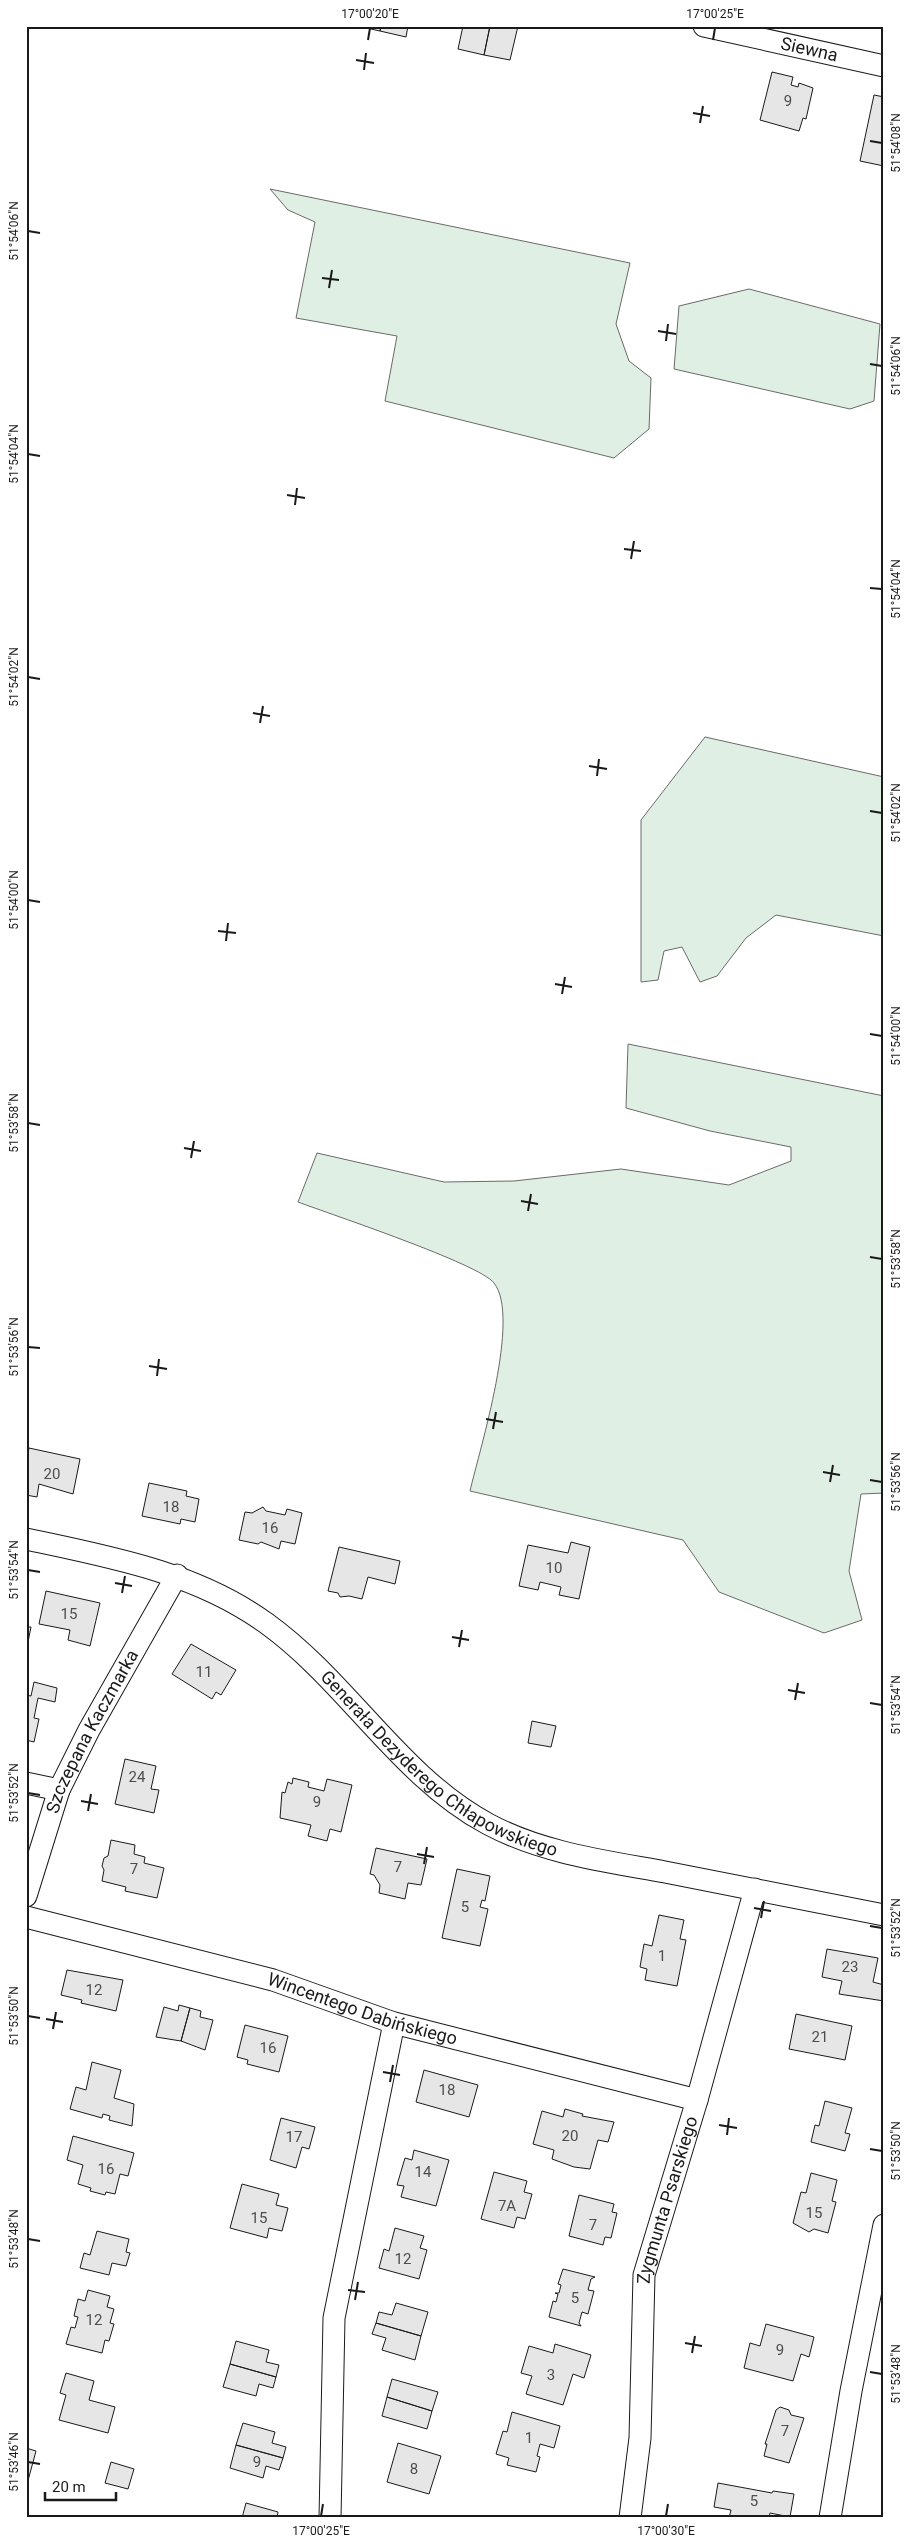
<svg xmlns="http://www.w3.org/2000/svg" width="910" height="2544" font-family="Roboto,sans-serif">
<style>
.green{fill:#e0efe3;stroke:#6a6a6a}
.building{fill:#e6e6e6;stroke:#1a1a1a}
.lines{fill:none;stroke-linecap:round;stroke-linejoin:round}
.street-casing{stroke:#1a1a1a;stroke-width:23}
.street{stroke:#fff;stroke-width:21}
.ticks{fill:none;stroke:#1a1a1a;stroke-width:2}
.labels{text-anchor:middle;stroke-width:4;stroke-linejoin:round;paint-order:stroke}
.number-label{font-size:15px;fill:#4d4d4d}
.street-label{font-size:18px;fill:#1a1a1a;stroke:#fff}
.neatline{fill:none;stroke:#1a1a1a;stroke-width:2}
.ticks-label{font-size:12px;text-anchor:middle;fill:#1a1a1a}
</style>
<rect width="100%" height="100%" fill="#fff"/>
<path class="green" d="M 270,189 L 630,263 L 616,324 L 629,361 L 651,378 L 649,429 L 614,458 L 385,401 L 397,336 L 296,318 L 315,222 L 288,210 Z
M 749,289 L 880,324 L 874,401 L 850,409 L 674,369 L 679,306 Z
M 705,737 L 884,777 L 884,936 L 776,915 L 746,938 L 717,976 L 700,982 L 682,947 L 664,951 L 658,980 L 641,982 L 641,820 Z
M 628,1044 L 884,1096 L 884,1493 L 861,1494 L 849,1571 L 862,1620 L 824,1633 L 719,1592 L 683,1540 L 470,1491 C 480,1448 521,1317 494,1283 C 480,1264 330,1214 298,1202 L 317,1153 L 444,1182 L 514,1181 L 621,1169 L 729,1185 L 791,1161 L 791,1147 L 710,1131 L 626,1108 Z"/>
<path class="building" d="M 357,26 L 381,26 L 380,31 Z
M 381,26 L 408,26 L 406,37 L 380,31 Z
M 463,26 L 490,26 L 484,55 L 458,49 Z
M 490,26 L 518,26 L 510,60 L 484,55 Z
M 772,72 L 793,77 L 791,85 L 798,87 L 799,83 L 813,88 L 806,119 L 803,118 L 799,131 L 760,120 Z
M 874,95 L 884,97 L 884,166 L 860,161 Z
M 29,1448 L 80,1459 L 73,1494 L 39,1484 L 37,1497 L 26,1495 L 26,1464 Z
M 149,1483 L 187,1491 L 186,1496 L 199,1499 L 195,1522 L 181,1519 L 180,1524 L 142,1516 Z
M 263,1507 L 266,1511 L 285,1515 L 287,1509 L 302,1513 L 295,1544 L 281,1541 L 279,1549 L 261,1542 L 258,1544 L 239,1540 L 245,1512 L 252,1513 Z
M 571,1542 L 590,1547 L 579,1599 L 559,1595 L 561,1587 L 540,1582 L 538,1590 L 519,1586 L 528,1545 L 568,1553 Z
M 339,1547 L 400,1561 L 395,1584 L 368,1577 L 362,1599 L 349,1596 L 340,1597 L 338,1593 L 328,1591 Z
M 46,1591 L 100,1603 L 90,1646 L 68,1640 L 70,1630 L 39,1624 Z
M 26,1627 L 31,1627 L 27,1647 L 26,1647 Z
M 191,1644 L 236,1670 L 221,1695 L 216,1692 L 212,1699 L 172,1674 Z
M 34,1682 L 57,1688 L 55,1702 L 38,1698 L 34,1718 L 39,1719 L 34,1742 L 26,1740 L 26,1695 L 31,1696 Z
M 532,1721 L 556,1726 L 551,1747 L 528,1743 Z
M 125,1759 L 156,1766 L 151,1789 L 159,1790 L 154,1813 L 115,1804 Z
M 293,1778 L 309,1782 L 308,1787 L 324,1791 L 327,1779 L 352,1785 L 341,1832 L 330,1829 L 327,1841 L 308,1836 L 311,1825 L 280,1818 L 282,1792 L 285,1793 L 288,1782 L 292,1784 Z
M 111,1840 L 135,1845 L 134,1854 L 145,1857 L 144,1863 L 164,1868 L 157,1898 L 125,1891 L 126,1887 L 102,1881 L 104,1870 L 102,1866 L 104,1858 L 108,1856 Z
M 376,1848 L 427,1859 L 421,1885 L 408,1883 L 405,1899 L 379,1893 L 380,1885 L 374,1875 L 370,1874 Z
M 457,1869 L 490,1876 L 485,1901 L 482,1900 L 480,1907 L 488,1909 L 480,1946 L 442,1938 Z
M 659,1915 L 684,1920 L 680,1939 L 686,1940 L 677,1986 L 645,1980 L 647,1969 L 640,1967 L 644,1944 L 652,1946 Z
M 827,1949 L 878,1958 L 873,1982 L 884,1985 L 884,2001 L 839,1994 L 842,1981 L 822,1977 Z
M 67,1970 L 123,1980 L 116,2011 L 81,2003 L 82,2000 L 61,1995 Z
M 179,2005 L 190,2008 L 181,2041 L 156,2037 L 164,2007 L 178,2011 Z
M 190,2008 L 201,2011 L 200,2017 L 213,2020 L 205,2050 L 181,2041 Z
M 796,2014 L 852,2026 L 845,2060 L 789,2049 Z
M 245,2025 L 288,2036 L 279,2072 L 247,2064 L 248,2060 L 237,2057 Z
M 92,2062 L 121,2070 L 114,2098 L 134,2104 L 132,2126 L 109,2120 L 110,2116 L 103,2114 L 102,2118 L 70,2109 L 76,2087 L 86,2090 Z
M 424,2070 L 478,2085 L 469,2117 L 416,2102 Z
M 825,2101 L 852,2108 L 845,2133 L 850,2134 L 845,2151 L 811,2142 L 815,2125 L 819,2126 Z
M 565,2109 L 583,2114 L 582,2116 L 614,2122 L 608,2142 L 598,2140 L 590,2169 L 574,2167 L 552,2159 L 554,2150 L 533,2144 L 542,2111 L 563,2117 Z
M 281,2118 L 315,2127 L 309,2149 L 302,2147 L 296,2168 L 270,2160 Z
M 73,2136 L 134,2153 L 128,2176 L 120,2174 L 115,2194 L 106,2192 L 105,2195 L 90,2191 L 91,2188 L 78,2184 L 83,2165 L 67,2160 Z
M 414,2150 L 449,2160 L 436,2206 L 401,2197 L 404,2186 L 397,2185 L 405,2158 L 412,2160 Z
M 494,2172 L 527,2181 L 524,2192 L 532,2194 L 525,2219 L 517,2217 L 514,2228 L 481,2219 Z
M 811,2173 L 837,2180 L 832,2201 L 836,2202 L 828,2233 L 814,2229 L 809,2232 L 793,2223 L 801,2192 L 806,2193 Z
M 242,2184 L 279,2194 L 276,2205 L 288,2208 L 282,2231 L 269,2228 L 267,2238 L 230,2228 Z
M 579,2195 L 614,2204 L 612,2212 L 617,2213 L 611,2238 L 605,2237 L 603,2245 L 569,2236 Z
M 395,2228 L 424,2236 L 420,2248 L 427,2250 L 419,2279 L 379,2268 L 384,2249 L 389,2251 Z
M 97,2231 L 129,2239 L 126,2252 L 130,2253 L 126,2266 L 112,2263 L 109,2275 L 80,2268 L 84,2253 L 90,2255 Z
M 563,2269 L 595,2277 L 591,2279 L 588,2290 L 594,2291 L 588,2314 L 582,2312 L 579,2323 L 581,2326 L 549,2317 L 553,2301 L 556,2302 L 558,2294 L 555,2293 L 559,2293 L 561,2285 L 558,2284 Z
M 88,2290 L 110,2296 L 107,2307 L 114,2309 L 110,2323 L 114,2324 L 109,2341 L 105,2340 L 102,2353 L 66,2344 L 71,2327 L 75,2328 L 78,2317 L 74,2316 L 78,2299 L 85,2301 Z
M 396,2303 L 428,2312 L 421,2336 L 376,2323 L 379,2312 L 392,2315 Z
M 376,2323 L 421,2336 L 415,2360 L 382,2350 L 386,2338 L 372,2334 Z
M 766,2324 L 814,2337 L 809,2357 L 801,2354 L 793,2381 L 744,2368 L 750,2343 L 760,2346 Z
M 236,2341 L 269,2350 L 266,2362 L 279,2365 L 276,2377 L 230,2364 Z
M 555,2344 L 591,2355 L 584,2378 L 573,2374 L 563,2405 L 526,2394 L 532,2376 L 521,2373 L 529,2346 L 553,2353 Z
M 230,2364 L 276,2377 L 273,2388 L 259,2384 L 256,2396 L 223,2387 Z
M 66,2373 L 94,2381 L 89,2400 L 115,2407 L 108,2433 L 59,2420 L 66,2395 L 60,2393 Z
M 392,2379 L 438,2392 L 432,2411 L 387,2397 Z
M 387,2397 L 432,2411 L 427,2429 L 382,2416 Z
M 780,2407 L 789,2410 L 791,2415 L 804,2418 L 789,2463 L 764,2456 L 767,2444 L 765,2444 L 776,2410 Z
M 512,2412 L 560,2426 L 554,2448 L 540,2444 L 537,2456 L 540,2457 L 536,2472 L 507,2465 L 509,2458 L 496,2454 L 503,2431 L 507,2432 Z
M 243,2423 L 275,2432 L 272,2443 L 286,2447 L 283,2458 L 236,2445 Z
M 398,2443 L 441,2456 L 429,2494 L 387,2482 Z
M 236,2445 L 283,2458 L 279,2470 L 266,2466 L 263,2478 L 230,2468 Z
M 26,2448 L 36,2451 L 26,2488 Z
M 111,2462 L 134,2469 L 128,2489 L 105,2483 Z
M 718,2483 L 772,2493 L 773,2491 L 794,2494 L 790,2517 L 770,2513 L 769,2518 L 729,2518 L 731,2510 L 714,2507 Z
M 246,2503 L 278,2512 L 277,2518 L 242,2518 Z"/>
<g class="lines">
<g class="street-casing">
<g id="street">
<path id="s1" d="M 704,26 L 884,66"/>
<path id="s2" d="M 26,1539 C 110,1557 195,1572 266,1623 C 348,1682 399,1776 488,1824 C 542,1853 605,1861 665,1872 C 738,1886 811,1900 884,1915"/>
<path d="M 26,1783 L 59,1790"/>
<path id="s3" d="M 26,1896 L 59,1790 L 89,1730 L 177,1575"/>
<path id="s4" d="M 26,1917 L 273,1980 L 394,2023 L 697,2100"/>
<path d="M 330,2518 L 334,2318 L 394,2023"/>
<path id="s5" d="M 630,2518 L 640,2438 L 644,2275 L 697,2100 L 755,1889"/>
<path d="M 830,2518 L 851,2391 L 884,2225"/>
</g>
</g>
<use href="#street" class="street"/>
</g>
<path class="ticks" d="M 368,40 L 370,28M 713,40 L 715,28M 356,60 L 374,63M 364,70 L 366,53M 693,113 L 710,116M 700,123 L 703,106M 870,141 L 882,143M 28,231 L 40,233M 322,278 L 339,280M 329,288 L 332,270M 658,331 L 676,334M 666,341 L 668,324M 870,364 L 882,366M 28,454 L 40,456M 287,495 L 305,498M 295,505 L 297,488M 624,549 L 641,551M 631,559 L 634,541M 870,588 L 882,589M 28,677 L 40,679M 253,713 L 270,716M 260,723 L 263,706M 589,766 L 607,769M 597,776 L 599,759M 870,811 L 882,813M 28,900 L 40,902M 218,931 L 236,933M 226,941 L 228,923M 555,984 L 572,987M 562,994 L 565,977M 870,1034 L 882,1036M 28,1123 L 40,1125M 184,1148 L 201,1151M 191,1158 L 194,1141M 521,1201 L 538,1204M 528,1211 L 531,1194M 870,1257 L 882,1259M 28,1347 L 40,1348M 149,1366 L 167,1369M 157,1376 L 159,1359M 486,1419 L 503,1422M 493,1429 L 496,1412M 823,1472 L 840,1475M 870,1480 L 882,1482M 830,1482 L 833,1465M 28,1570 L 40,1572M 115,1583 L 132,1586M 122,1593 L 125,1576M 452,1637 L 469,1640M 459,1647 L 462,1630M 788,1690 L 805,1693M 795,1700 L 798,1683M 870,1703 L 882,1705M 28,1793 L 40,1795M 81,1801 L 98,1804M 88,1811 L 91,1794M 417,1854 L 434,1857M 424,1864 L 427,1847M 754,1908 L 771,1911M 761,1918 L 764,1901M 870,1926 L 882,1928M 28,2016 L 40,2018M 46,2019 L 63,2022M 53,2029 L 56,2012M 383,2072 L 400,2075M 390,2082 L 393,2065M 719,2125 L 737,2128M 727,2135 L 729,2118M 870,2149 L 882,2151M 28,2239 L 40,2241M 348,2290 L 365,2292M 355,2300 L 358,2282M 685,2343 L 702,2346M 692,2353 L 695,2336M 870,2372 L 882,2374M 28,2462 L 40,2464M 321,2516 L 323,2504M 666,2516 L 668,2504"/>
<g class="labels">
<g class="number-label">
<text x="788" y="106">9</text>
<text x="52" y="1479">20</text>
<text x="171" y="1512">18</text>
<text x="270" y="1533">16</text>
<text x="554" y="1573">10</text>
<text x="69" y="1619">15</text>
<text x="204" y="1677">11</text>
<text x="137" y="1782">24</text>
<text x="317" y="1807">9</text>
<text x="398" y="1872">7</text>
<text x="134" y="1874">7</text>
<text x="465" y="1912">5</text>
<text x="662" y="1961">1</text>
<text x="850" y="1972">23</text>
<text x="94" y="1995">12</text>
<text x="820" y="2042">21</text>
<text x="268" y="2053">16</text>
<text x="447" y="2095">18</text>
<text x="570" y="2141">20</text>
<text x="294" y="2142">17</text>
<text x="106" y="2174">16</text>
<text x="423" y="2177">14</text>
<text x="507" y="2211">7A</text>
<text x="814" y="2218">15</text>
<text x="259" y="2223">15</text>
<text x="593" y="2230">7</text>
<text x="403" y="2264">12</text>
<text x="575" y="2303">5</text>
<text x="94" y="2325">12</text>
<text x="780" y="2355">9</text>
<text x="551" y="2380">3</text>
<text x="785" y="2436">7</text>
<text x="529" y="2443">1</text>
<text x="257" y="2467">9</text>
<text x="414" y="2474">8</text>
<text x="754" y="2506">5</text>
</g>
<g class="street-label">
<text dy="6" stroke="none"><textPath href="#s1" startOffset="108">Siewna</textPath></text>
<text dy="6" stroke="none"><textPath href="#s3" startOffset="178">Szczepana Kaczmarka</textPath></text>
<text dy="6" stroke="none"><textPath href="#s2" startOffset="482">Generała Dezyderego Chłapowskiego</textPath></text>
<text dy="6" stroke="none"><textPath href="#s4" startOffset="349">Wincentego Dabińskiego</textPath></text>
<text dy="6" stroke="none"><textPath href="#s5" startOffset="322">Zygmunta Psarskiego</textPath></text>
</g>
</g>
<rect width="910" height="2544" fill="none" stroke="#ffffff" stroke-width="55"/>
<path d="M45 2492v8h71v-8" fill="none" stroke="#1a1a1a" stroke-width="2.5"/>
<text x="52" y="2492" font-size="15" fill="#1a1a1a" stroke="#ffffff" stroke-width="4" paint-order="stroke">20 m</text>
<rect x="28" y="28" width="854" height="2488" class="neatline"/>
<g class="ticks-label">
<text x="370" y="18">17°00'20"E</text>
<text x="715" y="18">17°00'25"E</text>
<text transform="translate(896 143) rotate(-90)" y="4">51°54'08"N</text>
<text transform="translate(14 231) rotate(-90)" y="4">51°54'06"N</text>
<text transform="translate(896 366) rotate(-90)" y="4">51°54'06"N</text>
<text transform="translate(14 454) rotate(-90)" y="4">51°54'04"N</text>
<text transform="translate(896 589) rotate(-90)" y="4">51°54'04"N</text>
<text transform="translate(14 677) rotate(-90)" y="4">51°54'02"N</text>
<text transform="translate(896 813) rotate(-90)" y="4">51°54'02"N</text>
<text transform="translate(14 900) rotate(-90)" y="4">51°54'00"N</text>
<text transform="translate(896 1036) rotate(-90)" y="4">51°54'00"N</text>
<text transform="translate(14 1123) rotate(-90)" y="4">51°53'58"N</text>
<text transform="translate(896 1259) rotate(-90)" y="4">51°53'58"N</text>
<text transform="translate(14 1347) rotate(-90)" y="4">51°53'56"N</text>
<text transform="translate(896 1482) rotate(-90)" y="4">51°53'56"N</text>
<text transform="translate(14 1570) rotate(-90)" y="4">51°53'54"N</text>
<text transform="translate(896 1705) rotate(-90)" y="4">51°53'54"N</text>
<text transform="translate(14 1793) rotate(-90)" y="4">51°53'52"N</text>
<text transform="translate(896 1928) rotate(-90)" y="4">51°53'52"N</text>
<text transform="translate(14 2016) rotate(-90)" y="4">51°53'50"N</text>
<text transform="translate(896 2151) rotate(-90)" y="4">51°53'50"N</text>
<text transform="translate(14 2239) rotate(-90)" y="4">51°53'48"N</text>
<text transform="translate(896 2374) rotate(-90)" y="4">51°53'48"N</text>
<text transform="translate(14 2462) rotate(-90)" y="4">51°53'46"N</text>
<text x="321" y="2535">17°00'25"E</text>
<text x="666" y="2535">17°00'30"E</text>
</g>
</svg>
